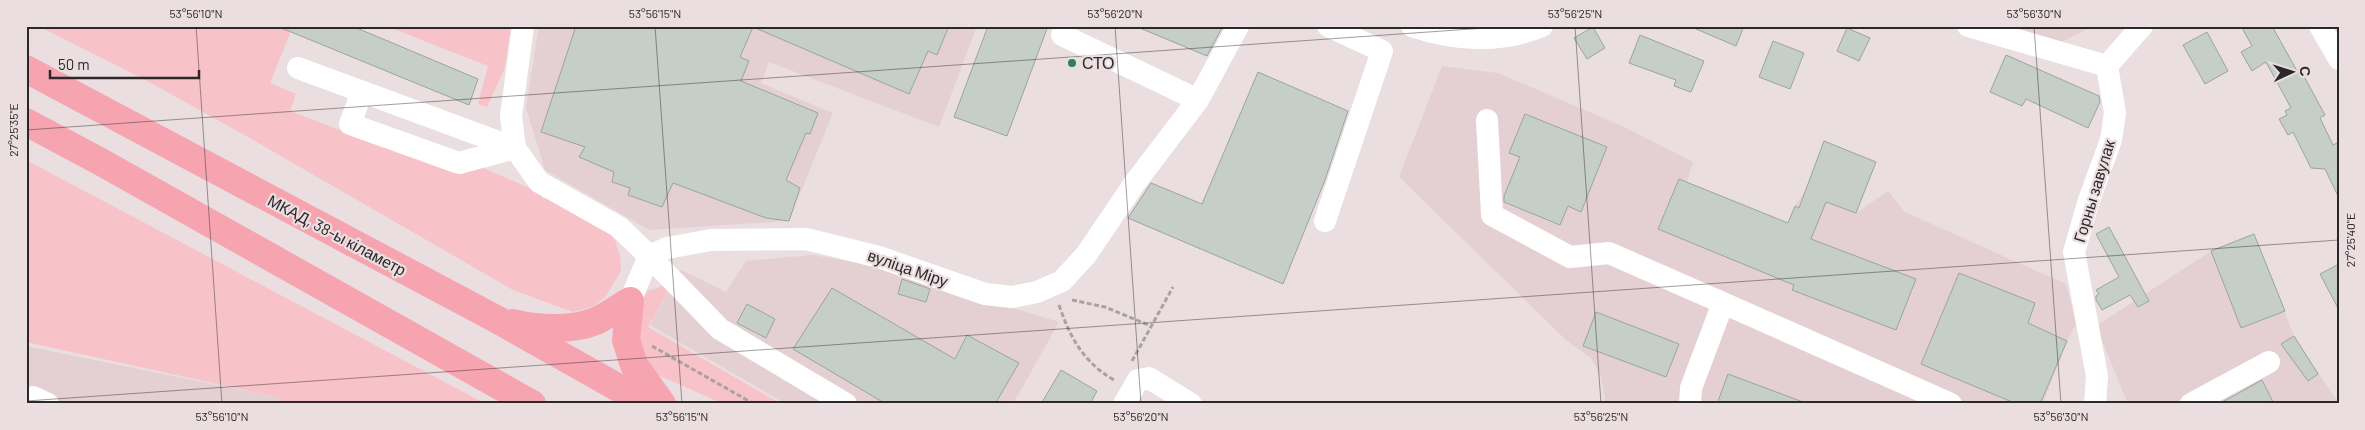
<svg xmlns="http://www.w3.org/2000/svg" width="2365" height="430" font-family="Barlow,sans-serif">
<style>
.built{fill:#e4d0d3}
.green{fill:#f8c2c9}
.building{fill:#c5cec8;stroke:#9ba49e}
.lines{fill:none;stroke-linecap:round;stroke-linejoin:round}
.path{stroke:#aba1a3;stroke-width:3;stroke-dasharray:5 2.5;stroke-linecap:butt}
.minor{stroke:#fff;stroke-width:22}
.highway{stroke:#f6a4b0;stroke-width:28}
.ticks{fill:none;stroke:#2c2728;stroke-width:1;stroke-opacity:0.45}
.poi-dot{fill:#2d8154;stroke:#eadee0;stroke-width:2}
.labels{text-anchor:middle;stroke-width:4.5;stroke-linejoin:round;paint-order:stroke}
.poi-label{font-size:16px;fill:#2c2728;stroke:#eadee0;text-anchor:start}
.street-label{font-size:16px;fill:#2c2728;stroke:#eadee0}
.neatline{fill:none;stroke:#2c2728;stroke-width:2}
.ticks-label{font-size:12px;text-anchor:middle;fill:#2c2728}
</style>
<rect width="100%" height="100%" fill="#eadee0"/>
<path class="built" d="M 539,26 L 977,26 L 939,127 L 769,62 L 761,83 L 833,113 L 789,221 L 649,230 L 545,170 L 526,108 Z
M 2012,26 L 2094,26 L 2061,42 Z
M 1442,66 L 1498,73 L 1622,126 L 1693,162 L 1687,182 L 1787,223 L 1795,206 L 1804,193 L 1856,213 L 1888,191 L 1905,212 L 2066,284 L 2076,324 L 2067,341 L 2043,404 L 1606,404 L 1601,377 L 1591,358 L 1567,341 L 1399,177 Z
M 2254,234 L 2294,336 L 2339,404 L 2128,404 L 2096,326 L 2211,251 Z
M 812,255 L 867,264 L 1059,322 L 1013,404 L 786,404 L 650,325 L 681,270 L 726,292 L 746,261 Z
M 26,346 L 281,398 L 281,404 L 26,404 Z"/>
<path class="green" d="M 38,26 L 293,26 L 270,83 L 296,94 L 290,111 L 453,173 L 481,167 L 541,193 L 542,199 L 549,197 L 606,230 L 616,242 L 620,256 L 621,271 L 605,297 L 592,307 L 573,312 L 513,290 L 248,137 L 151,83 Z
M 386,26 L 511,26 L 504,70 L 487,107 L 478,104 L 488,66 Z
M 26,160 L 486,404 L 281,404 L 281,398 L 26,342 Z
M 663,286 L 671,287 L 648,327 L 781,404 L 723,404 L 654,373 L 638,349 L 641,301 L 648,291 Z"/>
<path class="building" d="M 352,26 L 478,79 L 469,105 L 279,27 Z
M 576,26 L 949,26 L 937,55 L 928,51 L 909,94 L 753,27 L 740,57 L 749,61 L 741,81 L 818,113 L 810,134 L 806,133 L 786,180 L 800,188 L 789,221 L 766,218 L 673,183 L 662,207 L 628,195 L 630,188 L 612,182 L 614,172 L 579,157 L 585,147 L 541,132 Z
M 988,26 L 1048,26 L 1007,136 L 954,117 Z
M 1135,26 L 1223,26 L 1207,56 Z
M 1689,26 L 1744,26 L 1736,46 Z
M 2241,26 L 2272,26 L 2297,71 L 2300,69 L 2325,115 L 2320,118 L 2333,145 L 2339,142 L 2339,198 L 2325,169 L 2311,168 L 2293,132 L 2288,135 L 2279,119 L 2287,115 L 2285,111 L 2291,108 L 2266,62 L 2252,71 L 2241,52 L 2252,46 Z
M 1593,27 L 1605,48 L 1587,59 L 1574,38 Z
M 1847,28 L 1870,38 L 1859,61 L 1837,51 Z
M 2207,32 L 2228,71 L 2205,84 L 2183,45 Z
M 1640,35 L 1704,61 L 1691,92 L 1674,86 L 1676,80 L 1629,63 Z
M 1773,41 L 1804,53 L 1790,89 L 1759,77 Z
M 2006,55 L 2099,96 L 2100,102 L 2088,128 L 2026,99 L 2022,106 L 1990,92 Z
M 1258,72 L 1348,111 L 1325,180 L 1283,284 L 1128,218 L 1151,183 L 1202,204 Z
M 1525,114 L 1607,147 L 1581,212 L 1568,206 L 1560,225 L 1504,202 L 1504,196 L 1520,157 L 1509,153 Z
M 1824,141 L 1876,162 L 1856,213 L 1826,202 L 1811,239 L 1916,279 L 1896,330 L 1792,290 L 1794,285 L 1658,229 L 1679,179 L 1788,223 L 1795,206 L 1799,208 Z
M 2109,227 L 2149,301 L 2138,307 L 2130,295 L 2102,310 L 2096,300 L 2096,296 L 2099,294 L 2096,290 L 2119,277 L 2096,234 Z
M 2254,234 L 2285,311 L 2241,328 L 2211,251 Z
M 2339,264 L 2339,310 L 2320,274 Z
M 1959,273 L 2035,303 L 2028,323 L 2067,341 L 2040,404 L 2017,404 L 1921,364 Z
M 902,279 L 930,289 L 926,302 L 898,294 Z
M 832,288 L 955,359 L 967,335 L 1019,363 L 995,404 L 886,404 L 793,349 Z
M 747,304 L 775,319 L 766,338 L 737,323 Z
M 1596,312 L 1679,344 L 1666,377 L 1583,346 Z
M 2294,336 L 2318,374 L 2308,381 L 2281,344 Z
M 1061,370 L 1097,391 L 1090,404 L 1041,404 Z
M 1728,374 L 1803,402 L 1803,404 L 1717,404 Z
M 2262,380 L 2274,404 L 2219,404 Z"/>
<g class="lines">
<path class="path" d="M 1072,300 L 1105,307 L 1151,326
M 1059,305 C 1070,337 1083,362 1114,380
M 652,346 L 754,404
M 1132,361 L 1173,287"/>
<path class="minor" d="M 523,26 L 511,116 L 515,148 L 539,182 L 619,227 L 649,256 L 630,301
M 1066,26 L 1062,35 L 1198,100 L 1238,26
M 1412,26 C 1453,40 1501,44 1542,26
M 1968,26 L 2107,66
M 2320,26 L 2339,59
M 2107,66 L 2142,26
M 298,68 L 515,148
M 362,92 L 350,124 L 459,163 L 515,148
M 1487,120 L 1492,215 L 1570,257 L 1609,253 L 1723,303 L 1691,388 L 1690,404
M 1325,221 L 1382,51 L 1328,26
M 1723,303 L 1951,404
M 33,397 L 48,404
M 846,404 L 720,329 L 649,256 L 667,248 L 711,240 L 806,239 L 879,257 L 985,294 L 1012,297 L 1037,292 L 1062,281 L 1086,255 L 1134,184 L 1198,100
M 1124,404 L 1138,380 L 1149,378 L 1191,404
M 2095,404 L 2097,376 L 2074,252 L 2089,200 L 2111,140 L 2115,113 L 2107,66
M 2191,404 L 2269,362"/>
<path class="highway" d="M 26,69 L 498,320 L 647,404
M 26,122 L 101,162 L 532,404
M 630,301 L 626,340 L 634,365 L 662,404
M 513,323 C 538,329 571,331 596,321 C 607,316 619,307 630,301"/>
</g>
<path class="ticks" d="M 196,26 L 222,404M 655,26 L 682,404M 1115,26 L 1141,404M 1575,26 L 1601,404M 2034,26 L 2061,404M 26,130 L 1514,26M 26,401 L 2339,240"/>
<circle class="poi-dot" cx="1072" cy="63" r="5"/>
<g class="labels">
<g class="poi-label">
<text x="1082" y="69">СТО</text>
</g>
<g class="street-label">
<text transform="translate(2094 191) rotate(-73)" y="6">Горны завулак</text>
<text transform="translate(337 235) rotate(28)" y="6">МКАД, 38-ы кіламетр</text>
<text transform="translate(908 268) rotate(19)" y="6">вуліца Міру</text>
</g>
</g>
<rect width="2365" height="430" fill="none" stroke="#eadee0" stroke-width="55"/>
<g transform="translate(2292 72) rotate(86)" stroke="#eadee0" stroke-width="4" paint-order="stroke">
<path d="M0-4L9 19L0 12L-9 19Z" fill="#2c2728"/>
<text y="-8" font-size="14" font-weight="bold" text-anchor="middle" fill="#2c2728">С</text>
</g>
<path d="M50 70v8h149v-8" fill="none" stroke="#2c2728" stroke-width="2.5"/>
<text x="58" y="70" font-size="15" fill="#2c2728" stroke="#eadee0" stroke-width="4" paint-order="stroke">50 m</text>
<rect x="28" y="28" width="2310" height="374" class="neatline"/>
<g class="ticks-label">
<text x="196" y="18">53°56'10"N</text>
<text x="655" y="18">53°56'15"N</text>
<text x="1115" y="18">53°56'20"N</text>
<text x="1575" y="18">53°56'25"N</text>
<text x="2034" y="18">53°56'30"N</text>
<text transform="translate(14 130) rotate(-90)" y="4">27°25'35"E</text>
<text transform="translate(2351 240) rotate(-90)" y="4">27°25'40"E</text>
<text x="222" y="421">53°56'10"N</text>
<text x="682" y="421">53°56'15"N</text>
<text x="1141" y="421">53°56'20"N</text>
<text x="1601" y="421">53°56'25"N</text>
<text x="2061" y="421">53°56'30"N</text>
</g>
</svg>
